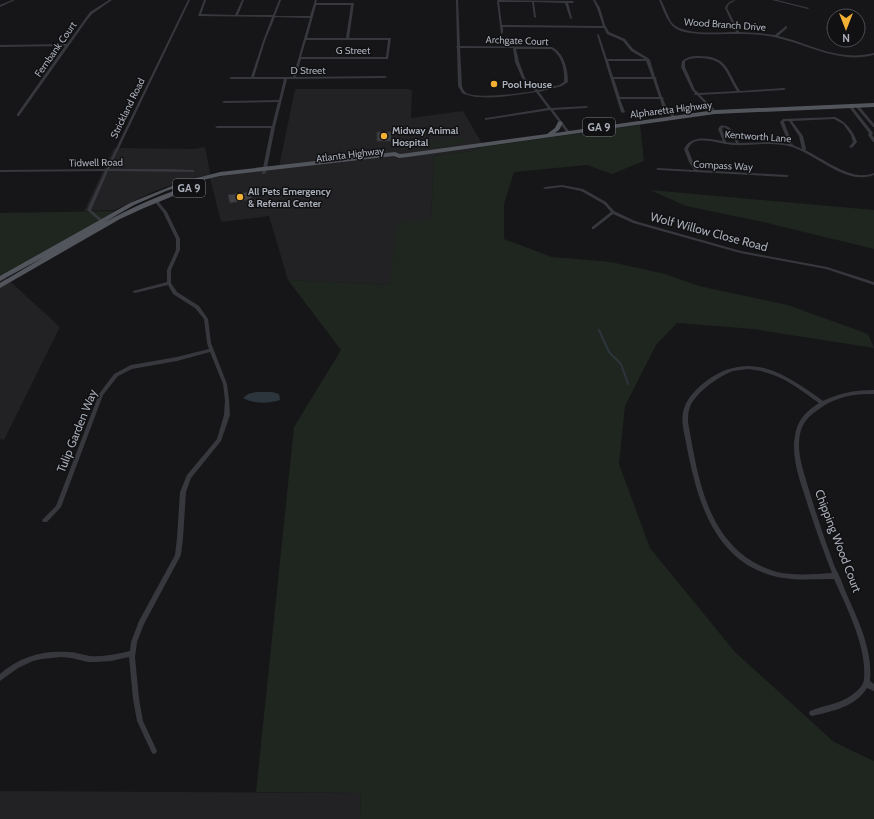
<svg xmlns="http://www.w3.org/2000/svg" width="874" height="819" font-family="Cabin,sans-serif">
<style>
.built{fill:#222225}
.green{fill:#1e261f}
.water{fill:#2c353c}
.lines{fill:none;stroke-linecap:round;stroke-linejoin:round}
.stream{stroke:#2c353c;stroke-width:2}
.building{fill:#404145;stroke:#303034}
.street{fill:#37383d;fill-rule:evenodd}
.primary{fill:#53555c;fill-rule:evenodd}
.poi-dot{fill:#f2b134;stroke:#111113;stroke-width:1.5}
.labels{text-anchor:middle;stroke-width:3;stroke-linejoin:round;paint-order:stroke}
.far-street-label{font-size:10px;fill:#a8adb8;stroke:#111113}
.far-poi-label{font-size:10px;font-weight:bold;fill:#a8adb8;stroke:#111113;text-anchor:start}
.shield{fill:#111113;stroke:#7b7e86;stroke-width:1}
.shield-label{font-size:11px;font-weight:bold;fill:#a8adb8}
.street-label{font-size:12px;fill:#a8adb8;stroke:#111113}
</style>
<rect width="100%" height="100%" fill="#161618"/>
<path class="built" d="M 295,89 L 409,89 L 412,91 L 411,118 L 463,111 L 483,145 L 472,151 L 434,156 L 431,219 L 390,285 L 288,280 L 269,216 L 221,222 L 210,178 L 181,181 L 153,192 L 115,210 L 84,211 L 114,148 L 194,149 L 205,147 L 211,178 L 279,167 Z
M 3,275 L 60,327 L 4,440 L 0,439 L 0,276 Z
M 0,791 L 361,793 L 360,819 L 0,819 Z"/>
<path class="green" d="M 640,125 L 644,161 L 612,174 L 587,165 L 514,172 L 504,204 L 504,239 L 552,257 L 611,262 L 665,274 L 699,286 L 788,305 L 868,334 L 874,348 L 753,329 L 677,323 L 656,345 L 625,406 L 619,464 L 650,548 L 735,652 L 834,742 L 874,761 L 874,819 L 360,819 L 361,793 L 256,792 L 294,427 L 341,350 L 288,280 L 390,285 L 397,223 L 431,219 L 434,156 L 472,151 L 481,147 Z
M 462,138 L 466,140 L 466,143 L 431,148 L 427,147 L 427,146 L 432,142 Z
M 650,190 L 874,210 L 874,249 L 763,222 L 686,206 Z
M 116,211 L 0,277 L 0,213 Z"/>
<path class="water" d="M 256,392 L 272,392 L 279,394 L 280,400 C 267,404 255,404 243,398 L 248,394 Z"/>
<g class="lines">
<path class="stream" d="M 599,330 L 609,352 L 621,364 L 628,384"/>
</g>
<path class="building" d="M 377,132 L 391,132 L 391,141 L 377,141 Z
M 249,192 L 252,199 L 230,203 L 228,195 Z"/>
<g class="lines">
<path class="street" d="M 12,0 L 15,0 L 0,7 L 0,5 Z
M 109,0 L 112,0 L 92,14 L 87,20 L 19,116 L 17,116 L 17,114 L 65,46 L 0,47 L 0,45 L 67,44 L 90,12 Z
M 188,0 L 190,0 L 109,169 L 169,169 L 193,170 L 194,170 L 194,172 L 108,171 L 91,210 L 106,223 L 106,225 L 104,225 L 87,210 L 105,171 L 0,172 L 0,170 L 106,169 Z
M 204,0 L 206,0 L 201,14 L 235,15 L 242,0 L 244,0 L 238,15 L 273,15 L 279,0 L 281,0 L 275,16 L 310,16 L 315,0 L 317,0 L 316,3 L 354,3 L 349,38 L 391,38 L 388,59 L 301,59 L 296,77 L 385,76 L 387,77 L 385,78 L 287,79 L 275,127 L 266,173 L 264,174 L 263,174 L 262,173 L 271,128 L 217,128 L 215,127 L 217,126 L 272,126 L 278,102 L 224,103 L 222,102 L 224,101 L 279,100 L 284,79 L 231,79 L 229,78 L 231,77 L 251,77 L 263,41 L 272,17 L 198,16 ZM 316,5 L 351,5 L 346,38 L 307,38 ZM 275,17 L 310,18 L 293,77 L 254,77 L 265,41 ZM 306,40 L 388,40 L 386,57 L 301,57 Z
M 456,0 L 458,0 L 460,46 L 552,47 C 564,53 568,69 568,82 L 562,86 L 539,92 L 551,108 L 587,106 L 588,107 L 586,108 L 553,110 L 569,131 L 569,133 L 567,133 L 550,110 L 485,120 L 485,118 L 486,118 L 548,108 L 536,92 C 516,95 480,102 462,93 L 458,86 L 457,48 L 456,47 L 457,46 ZM 460,48 L 513,48 L 515,62 L 522,78 L 535,91 C 522,93 474,100 465,92 C 464,91 462,87 462,86 ZM 516,49 L 551,49 C 562,55 565,70 564,82 L 559,85 L 538,90 L 525,78 L 519,62 Z
M 498,0 L 573,1 L 574,2 L 573,3 L 568,3 L 572,18 L 571,19 L 570,18 L 565,3 L 534,2 L 536,17 L 535,18 L 534,17 L 532,2 L 499,2 L 502,25 L 603,26 L 597,8 L 593,0 L 595,0 L 600,8 L 605,25 L 609,32 L 625,39 L 633,49 L 648,58 L 650,60 L 655,77 L 657,78 L 656,79 L 662,97 L 664,98 L 663,99 L 666,106 L 673,113 L 675,117 L 672,118 L 670,114 L 662,106 L 660,99 L 620,99 L 625,112 L 623,113 L 621,112 L 597,35 L 598,34 L 599,35 L 607,59 L 645,59 L 631,51 L 623,41 L 607,34 L 604,28 L 503,27 L 503,33 L 501,34 L 497,1 ZM 608,61 L 646,61 L 652,77 L 613,77 ZM 614,79 L 653,79 L 659,97 L 620,97 Z
M 659,0 L 661,0 C 664,5 669,19 672,23 C 684,36 720,32 736,32 L 725,8 C 727,3 731,0 736,0 L 729,4 L 727,8 L 739,32 L 759,33 L 775,35 L 786,26 L 787,27 L 787,28 L 778,36 C 801,41 823,53 846,55 C 856,56 865,55 874,53 L 874,55 C 865,57 856,58 847,57 C 817,54 791,38 761,35 C 741,33 720,35 700,34 C 694,33 687,33 681,31 C 668,27 664,11 659,0 Z
M 772,0 L 777,0 L 809,8 L 808,9 Z
M 698,56 C 728,56 726,69 740,91 L 784,88 L 786,89 L 784,90 L 700,95 L 717,112 L 714,113 L 697,95 L 695,95 L 694,94 L 695,93 L 692,90 L 681,67 L 682,61 C 687,57 692,56 698,56 ZM 700,58 C 726,59 725,72 737,91 L 699,93 L 695,90 L 685,67 L 685,61 C 690,58 695,58 700,58 Z
M 849,105 L 851,105 L 873,133 L 872,135 L 874,138 L 874,142 L 873,142 L 868,135 L 869,133 L 849,107 Z
M 856,105 L 858,105 L 874,124 L 874,127 L 873,127 L 856,107 Z
M 835,117 C 846,122 853,130 857,142 L 852,148 L 849,147 L 853,142 L 851,135 L 843,124 L 834,119 L 792,121 L 803,136 L 806,149 L 805,150 C 822,158 846,177 865,175 C 868,175 871,174 874,173 L 874,175 C 871,176 868,177 865,177 C 841,180 814,154 792,147 C 773,141 752,146 733,145 C 721,144 709,139 697,141 C 692,142 690,145 688,149 L 693,162 L 698,170 L 787,175 L 789,176 L 787,177 L 658,170 L 656,169 L 658,168 L 694,170 L 689,162 L 684,149 C 691,134 710,139 723,141 L 718,129 L 720,126 C 731,123 735,135 739,143 L 772,142 L 789,144 L 780,122 L 783,119 ZM 785,121 L 789,121 L 799,136 L 802,149 L 793,145 L 784,122 ZM 724,127 L 731,132 L 736,143 L 726,142 L 722,129 Z
M 562,185 L 583,189 L 606,202 L 614,211 L 635,221 L 741,251 L 827,267 L 874,282 L 874,285 L 826,269 L 740,253 L 633,223 L 613,214 L 594,229 L 592,229 L 592,227 L 611,212 L 604,204 L 581,191 L 562,187 L 545,189 L 543,188 L 545,187 Z
M 155,200 L 157,200 L 167,212 L 180,239 L 180,250 L 171,270 L 171,283 L 177,292 L 199,306 L 208,319 L 211,343 L 227,384 L 229,400 L 230,415 L 221,441 L 191,478 L 186,492 L 183,538 L 181,555 L 144,624 L 137,642 L 135,657 L 139,699 L 143,721 L 157,751 L 156,753 L 154,754 L 152,753 L 137,721 L 133,699 L 129,657 L 111,661 L 96,662 L 88,662 L 71,658 L 61,657 L 42,659 L 33,661 L 18,668 L 0,681 L 0,674 C 19,657 43,650 69,652 C 76,652 83,655 90,656 C 104,657 117,654 130,651 L 131,642 L 139,621 L 175,555 L 177,538 L 180,492 L 187,475 L 217,439 L 224,415 L 225,400 L 223,384 L 210,352 L 177,361 L 132,369 L 118,376 L 103,395 L 61,507 L 47,522 L 43,522 L 42,520 L 56,506 L 99,394 L 114,374 L 131,365 L 177,357 L 209,349 L 207,343 L 204,319 L 195,308 L 173,294 L 168,285 L 135,293 L 133,292 L 133,291 L 167,282 L 167,270 L 176,250 L 176,239 L 163,212 L 155,202 Z
M 748,366 C 753,366 759,367 764,368 C 786,374 805,388 823,401 C 839,393 856,390 874,390 L 874,394 C 852,393 832,398 815,412 C 807,418 802,424 800,434 C 796,453 804,472 809,490 C 815,511 822,531 829,551 C 832,558 834,567 838,573 C 841,579 844,588 847,595 C 859,622 873,651 870,681 L 874,684 L 874,691 L 867,688 C 855,707 833,711 812,716 L 810,715 L 809,713 L 810,711 C 824,705 840,704 852,695 C 856,692 861,688 863,683 C 865,678 864,671 864,665 C 861,635 846,606 834,579 C 804,579 780,583 751,567 C 709,543 696,493 687,448 C 685,435 679,419 685,406 C 691,390 716,371 733,368 C 738,367 743,366 748,366 ZM 748,369 C 753,370 759,370 764,372 C 785,377 802,391 819,403 C 808,410 799,418 796,431 C 789,457 802,485 809,509 C 816,531 824,552 832,573 C 814,574 795,576 777,572 C 766,569 756,564 747,558 C 704,527 697,471 688,422 C 688,417 688,411 690,407 C 695,393 719,376 733,371 C 737,370 743,370 748,369 Z"/>
<path class="primary" d="M 874,103 L 874,107 L 715,114 L 408,157 L 399,158 L 394,156 L 220,176 L 186,184 L 166,191 L 134,205 L 103,223 C 131,208 161,194 192,185 L 195,187 L 144,208 L 120,219 L 0,288 L 0,283 L 44,257 L 0,281 L 0,276 L 130,203 L 182,182 L 220,172 L 395,152 L 400,154 L 408,153 L 547,134 L 555,128 L 558,122 L 560,121 L 563,123 L 559,130 L 555,133 L 715,110 Z"/>
</g>
<g class="poi-dot">
<circle cx="494" cy="84" r="4"/>
<circle cx="384" cy="136" r="4"/>
<circle cx="240" cy="197" r="4"/>
</g>
<g class="labels">
<g class="far-street-label">
<text transform="translate(725 24) rotate(4)" y="4">Wood Branch Drive</text>
<text transform="translate(517 40) rotate(2)" y="4">Archgate Court</text>
<text transform="translate(55 49) rotate(-55)" y="4">Fernbank Court</text>
<text x="353" y="54">G Street</text>
<text x="308" y="74">D Street</text>
<text transform="translate(127 108) rotate(-64)" y="4">Strickland Road</text>
<text transform="translate(671 109) rotate(-7)" y="4">Alpharetta Highway</text>
<text transform="translate(758 136) rotate(4)" y="4">Kentworth Lane</text>
<text transform="translate(350 154) rotate(-7)" y="4">Atlanta Highway</text>
<text transform="translate(96 162) rotate(-1)" y="4">Tidwell Road</text>
<text transform="translate(723 165) rotate(3)" y="4">Compass Way</text>
</g>
<g class="far-poi-label">
<text x="502" y="88">Pool House</text>
<text x="392" y="134">Midway Animal<tspan x="392" dy="12">Hospital</tspan></text>
<text x="248" y="195">All Pets Emergency<tspan x="248" dy="12">&amp; Referral Center</tspan></text>
</g>
<g class="shield">
<rect x="583" y="118" width="32" height="18" rx="3"/>
<rect x="173" y="179" width="32" height="18" rx="3"/>
</g>
<g class="shield-label">
<text x="599" y="131">GA 9</text>
<text x="189" y="192">GA 9</text>
</g>
<g class="street-label">
<text transform="translate(709 232) rotate(15)" y="4">Wolf Willow Close Road</text>
<text transform="translate(77 431) rotate(-68)" y="4">Tulip Garden Way</text>
<text transform="translate(838 541) rotate(69)" y="4">Chipping Wood Court</text>
</g>
</g>
<g transform="translate(846 28) rotate(180)"><circle r="19" fill="#111113" stroke="#4d4f55"/>
<path d="M0-3L7 15L0 10L-7 15Z" fill="#f2b134"/>
<text y="-6" font-size="11" font-weight="bold" text-anchor="middle" fill="#a8adb8">N</text>
</g>
</svg>
